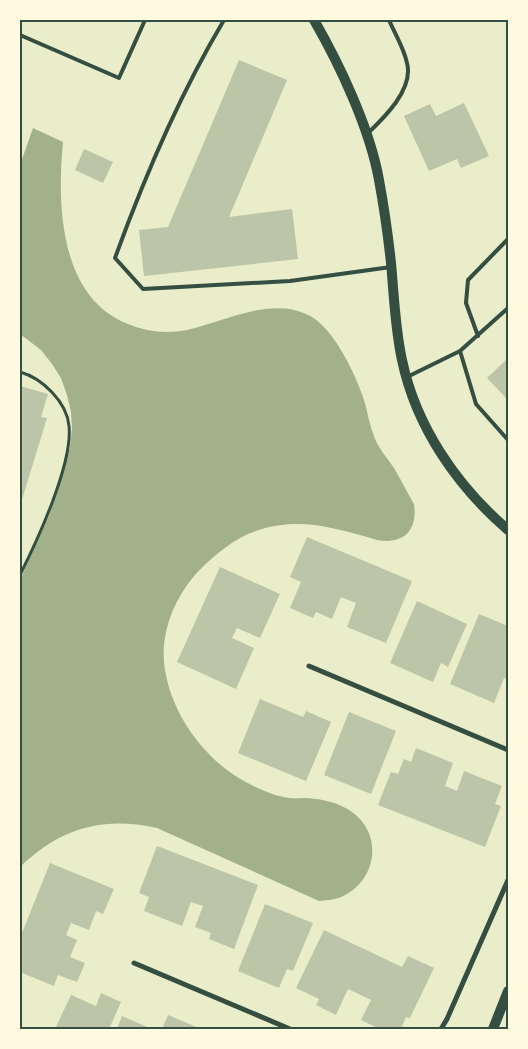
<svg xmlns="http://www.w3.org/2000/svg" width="528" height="1049" font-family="'Noto Sans',sans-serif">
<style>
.water{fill:#a3b18a}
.building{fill:#bcc5a7}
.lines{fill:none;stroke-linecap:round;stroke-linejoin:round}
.path{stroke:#344e41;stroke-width:3}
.service{stroke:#344e41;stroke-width:4}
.minor{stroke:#344e41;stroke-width:5}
.secondary{stroke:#344e41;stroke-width:10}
.neatline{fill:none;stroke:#344e41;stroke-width:2}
</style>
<rect width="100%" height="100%" fill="#e9edc9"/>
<path class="water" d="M 33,128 L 63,142 C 57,204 59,297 128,324 C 147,332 167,334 187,330 C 226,321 277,293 315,319 C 337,335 357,377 365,403 C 368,415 370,427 375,439 C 380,450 387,458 394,468 C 401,480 407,492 414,504 C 418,530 404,545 377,540 C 331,527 295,515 248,534 C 233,541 220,551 208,562 C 179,587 158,630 165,670 C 172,713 201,754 237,777 C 252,786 272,796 289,798 C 294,799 300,798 305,798 C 329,799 357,807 368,831 C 379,855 368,883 345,895 C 337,900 328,900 319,901 L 157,828 C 102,816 61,828 20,867 L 20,580 L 50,513 L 70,447 L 72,429 L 71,412 L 67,395 L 61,378 L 52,364 L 41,350 L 20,334 L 20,165 Z"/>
<path class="building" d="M 239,60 L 287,80 L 229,217 L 292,209 L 298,259 L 144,276 L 139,230 L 168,227 Z
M 464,103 L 489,156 L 461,168 L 457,159 L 429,171 L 404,116 L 430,104 L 436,116 Z
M 84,149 L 113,162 L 103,183 L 75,170 Z
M 508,358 L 508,400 L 487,378 Z
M 20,386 L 48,394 L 41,417 L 47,418 L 20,506 Z
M 307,537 L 412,581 L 386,643 L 347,627 L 356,603 L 341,597 L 332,619 L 316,612 L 313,618 L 290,608 L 301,582 L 290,577 Z
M 220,567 L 280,594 L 260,638 L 237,628 L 232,638 L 254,648 L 236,689 L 177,662 Z
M 417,601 L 467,624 L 448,667 L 441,663 L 433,682 L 390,663 Z
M 479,614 L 508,626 L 508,680 L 504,678 L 494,703 L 450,684 Z
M 260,699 L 303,717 L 306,711 L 331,722 L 306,781 L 238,753 Z
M 349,712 L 396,731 L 371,794 L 324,775 Z
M 416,748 L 453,763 L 445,786 L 457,791 L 464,771 L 502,786 L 495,804 L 501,806 L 485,847 L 378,805 L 391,772 L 398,774 L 404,759 L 411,762 Z
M 157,846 L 258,885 L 234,949 L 209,939 L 211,933 L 195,927 L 203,906 L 191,902 L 182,926 L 144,911 L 149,897 L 139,893 Z
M 50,863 L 114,889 L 103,914 L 96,911 L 89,930 L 71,923 L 66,935 L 77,940 L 70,957 L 85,963 L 77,982 L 58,975 L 54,986 L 20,972 L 20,938 Z
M 265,904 L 313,923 L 293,971 L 287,969 L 279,988 L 238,971 Z
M 324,930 L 402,967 L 408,956 L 434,968 L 410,1018 L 406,1017 L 401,1029 L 380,1029 L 361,1020 L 371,1000 L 348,989 L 336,1015 L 316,1005 L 319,999 L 296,988 Z
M 101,993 L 121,1002 L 109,1029 L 55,1029 L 71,995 L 96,1006 Z
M 168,1015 L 201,1029 L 162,1029 Z
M 122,1016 L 152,1029 L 117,1029 Z"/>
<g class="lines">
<path class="path" d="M 20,372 C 42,378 67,402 69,426 C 73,464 37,541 20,575"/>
<path class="service" d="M 224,20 C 180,94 144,178 115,258 L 143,289 L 290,281 L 391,267
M 20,35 L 119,78 L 145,20
M 367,134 C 384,118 414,89 407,63 C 404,48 395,34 389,20
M 478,336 L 466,303 L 468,280 L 508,239
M 460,351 L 476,404 L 508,440
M 407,377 L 460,351 L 508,308"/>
<path class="minor" d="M 309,666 L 508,750
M 134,963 L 290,1029
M 441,1029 L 447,1019 L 508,880"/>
<path class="secondary" d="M 314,20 C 340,65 370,129 379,180 C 384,207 388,235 391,263 C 394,295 395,328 402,360 C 416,427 457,486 508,530
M 493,1029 L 508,991"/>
</g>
<rect width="528" height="1049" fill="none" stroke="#fefae0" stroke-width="42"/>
<rect x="21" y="21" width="486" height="1007" class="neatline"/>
</svg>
